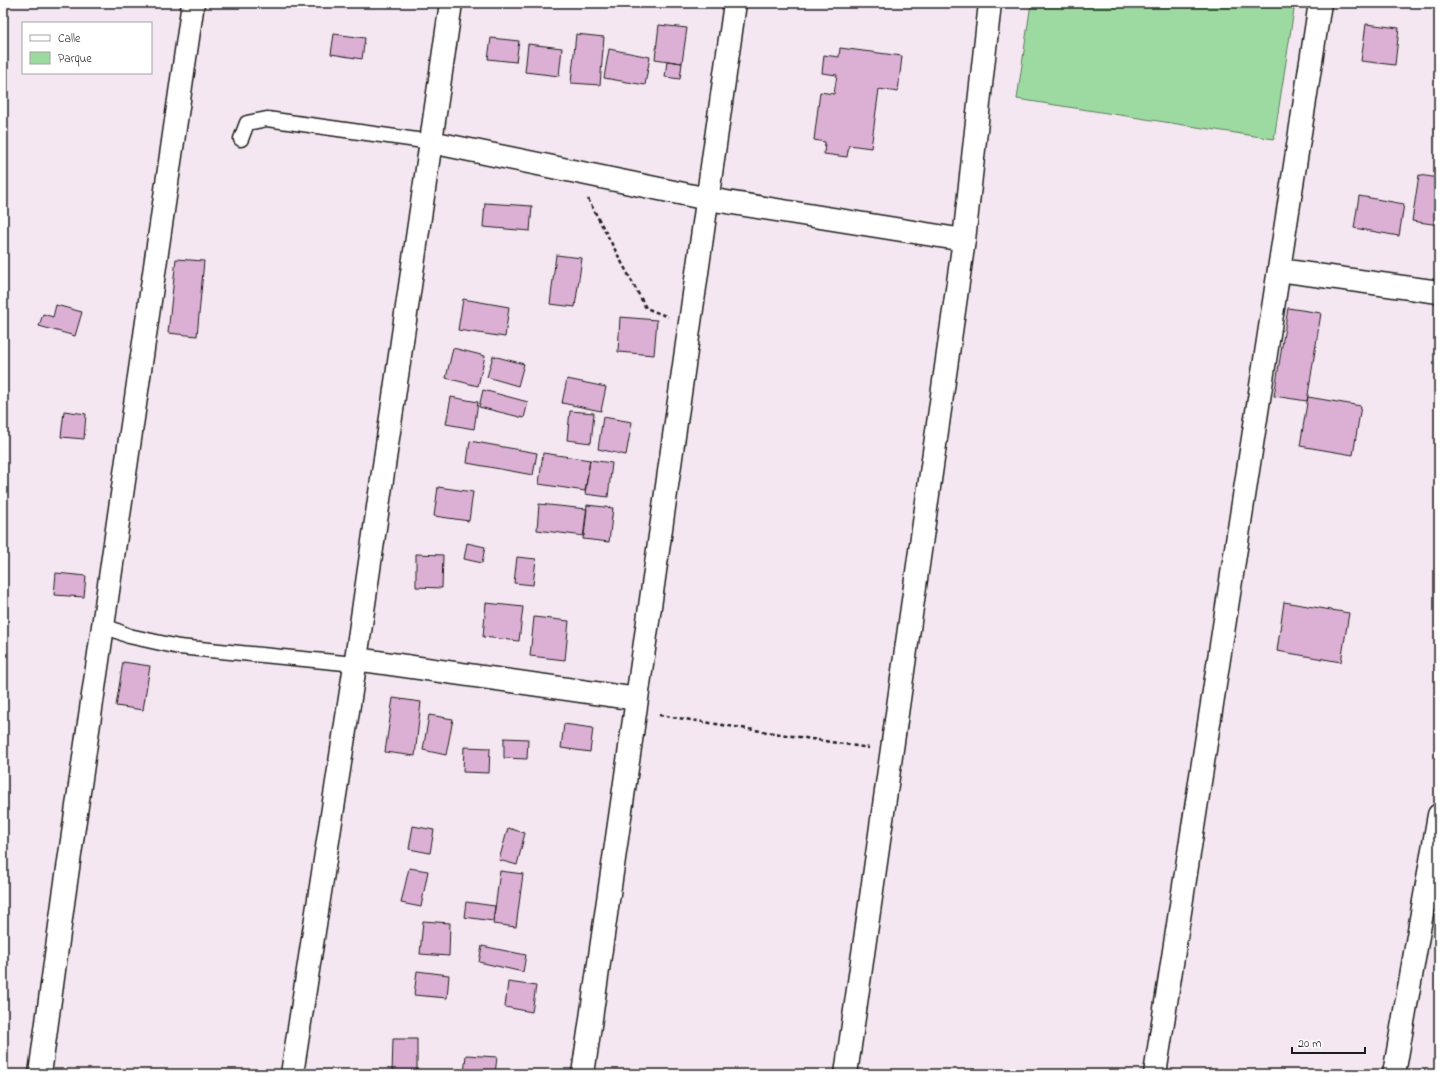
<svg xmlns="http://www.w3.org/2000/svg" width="1442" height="1077" font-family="'Indie Flower',sans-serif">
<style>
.green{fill:#9ddaa1;stroke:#5c7b5e}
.building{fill:#dcb0d4;stroke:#1c1c1c}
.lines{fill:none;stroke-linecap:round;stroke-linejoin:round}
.lane-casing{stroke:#1c1c1c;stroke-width:17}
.street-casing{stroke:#1c1c1c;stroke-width:25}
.path{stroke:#1c1c1c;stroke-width:2.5;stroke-dasharray:4 3;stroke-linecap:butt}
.lane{stroke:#fff;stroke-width:14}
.street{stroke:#fff;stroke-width:22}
</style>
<rect width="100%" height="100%" fill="#f4e7f2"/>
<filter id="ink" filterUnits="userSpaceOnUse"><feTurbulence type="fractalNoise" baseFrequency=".025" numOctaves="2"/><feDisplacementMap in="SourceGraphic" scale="8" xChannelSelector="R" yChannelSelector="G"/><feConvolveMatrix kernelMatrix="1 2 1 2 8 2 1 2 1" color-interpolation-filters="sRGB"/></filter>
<g filter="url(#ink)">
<path class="green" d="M 1031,3 L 1295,3 L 1274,139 L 1017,99 Z"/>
<path class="building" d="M 1366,24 L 1399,28 L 1395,65 L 1361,61 Z
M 659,25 L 687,28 L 682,63 L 655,59 Z
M 334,34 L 365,38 L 362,59 L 331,54 Z
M 576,34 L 604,37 L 600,85 L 571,83 Z
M 491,38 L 519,41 L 516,62 L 488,59 Z
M 528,44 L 562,48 L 559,76 L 525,72 Z
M 840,48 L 902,56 L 898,92 L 879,89 L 871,148 L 849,145 L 847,157 L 824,154 L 825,142 L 814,140 L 820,92 L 834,94 L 837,75 L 822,73 L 824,55 L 839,57 Z
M 609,49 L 650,57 L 645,85 L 604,78 Z
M 667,61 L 682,63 L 680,79 L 665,77 Z
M 1419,175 L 1439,178 L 1439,225 L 1412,221 Z
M 1359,196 L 1404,204 L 1399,236 L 1354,228 Z
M 485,203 L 532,206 L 530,231 L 483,227 Z
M 556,255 L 582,258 L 575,307 L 550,304 Z
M 176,259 L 204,261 L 197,336 L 168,333 Z
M 463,299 L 509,307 L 505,337 L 458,330 Z
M 56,305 L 82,312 L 75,336 L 39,326 L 43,314 L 53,317 Z
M 1288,308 L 1321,313 L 1307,401 L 1274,396 Z
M 620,317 L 657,320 L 654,355 L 618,352 Z
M 453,348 L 485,356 L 478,386 L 446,378 Z
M 493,356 L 524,364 L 518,386 L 487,377 Z
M 567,379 L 606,387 L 601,411 L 562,403 Z
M 483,390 L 528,402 L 524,418 L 479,407 Z
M 451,397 L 478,402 L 474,429 L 446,424 Z
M 1308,397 L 1361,406 L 1353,455 L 1300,446 Z
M 64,411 L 86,414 L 84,439 L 61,437 Z
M 570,411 L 594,413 L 591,443 L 567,440 Z
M 603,417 L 632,422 L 626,455 L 598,449 Z
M 470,441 L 537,453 L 533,475 L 467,463 Z
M 543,453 L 590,460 L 585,491 L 539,484 Z
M 590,460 L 612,463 L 608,497 L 585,494 Z
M 438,487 L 473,492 L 469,521 L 434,516 Z
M 539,504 L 587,509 L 584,536 L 537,530 Z
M 587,505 L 613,508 L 609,542 L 583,539 Z
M 467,543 L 485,547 L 482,563 L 464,559 Z
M 416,554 L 443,555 L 442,588 L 416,587 Z
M 517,557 L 536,559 L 533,585 L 514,583 Z
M 56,573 L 86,576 L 84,597 L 54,595 Z
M 1284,602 L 1349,613 L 1341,662 L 1277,651 Z
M 486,603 L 523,607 L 519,641 L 483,637 Z
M 534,617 L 569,621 L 565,660 L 530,656 Z
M 123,662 L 150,666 L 143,710 L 116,706 Z
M 393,698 L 421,702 L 415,756 L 385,752 Z
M 429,715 L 453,719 L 446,755 L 423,750 Z
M 564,724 L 593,728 L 590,752 L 561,748 Z
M 504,738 L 528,739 L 527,759 L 504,758 Z
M 464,747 L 490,748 L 489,773 L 463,772 Z
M 413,826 L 434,830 L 430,853 L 409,849 Z
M 508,828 L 525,833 L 517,865 L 499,860 Z
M 409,868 L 428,871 L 421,907 L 401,903 Z
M 500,871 L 523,874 L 516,927 L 493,924 Z
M 466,902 L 495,906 L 493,921 L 464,917 Z
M 423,921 L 450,923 L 449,956 L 420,954 Z
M 482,946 L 526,955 L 523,972 L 479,962 Z
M 417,971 L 449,975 L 447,998 L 414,995 Z
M 508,982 L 536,986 L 532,1012 L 505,1007 Z
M 393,1039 L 417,1039 L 417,1074 L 392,1074 Z
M 466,1055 L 497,1057 L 495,1074 L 464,1074 Z"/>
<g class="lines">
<g class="lane-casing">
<path id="lane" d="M 241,139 L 247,123 L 267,119 L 431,142
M 103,625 L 129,636 L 179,647 L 355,664"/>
</g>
<g class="street-casing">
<path id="street" d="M 431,142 L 708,199 L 964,240
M 1279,270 L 1439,292
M 356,659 L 637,699
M 40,1074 L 64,896 L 193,3
M 292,1074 L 356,659 L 451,3
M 583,1074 L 637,699 L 735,3
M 846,1074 L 964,240 L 990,3
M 1155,1074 L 1320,3
M 1394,1074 L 1439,815"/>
</g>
<path class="path" d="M 354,3 L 359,5
M 588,199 L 646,308 L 668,317
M 659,715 L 869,748"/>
<use href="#lane" class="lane"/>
<use href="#street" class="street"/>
</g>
</g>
<rect width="1442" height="1077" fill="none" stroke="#fff" stroke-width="16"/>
<rect x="8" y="8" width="1426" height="1061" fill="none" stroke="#1c1c1c" stroke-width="1.5" filter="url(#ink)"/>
<rect x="22" y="22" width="130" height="52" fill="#ffffff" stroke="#a4a4a4"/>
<rect x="30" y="35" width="20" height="6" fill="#ffffff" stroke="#a4a4a4"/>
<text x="58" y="42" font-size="12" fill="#1c1c1c">Calle</text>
<rect x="30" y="52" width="20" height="12" fill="#9ddaa1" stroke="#a4a4a4"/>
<text x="58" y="62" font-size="12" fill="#1c1c1c">Parque</text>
<path d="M1292 1047v6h73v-6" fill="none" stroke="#1c1c1c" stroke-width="2"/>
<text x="1298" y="1047" font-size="12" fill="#1c1c1c" stroke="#ffffff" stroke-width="3" paint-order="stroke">20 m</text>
</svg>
